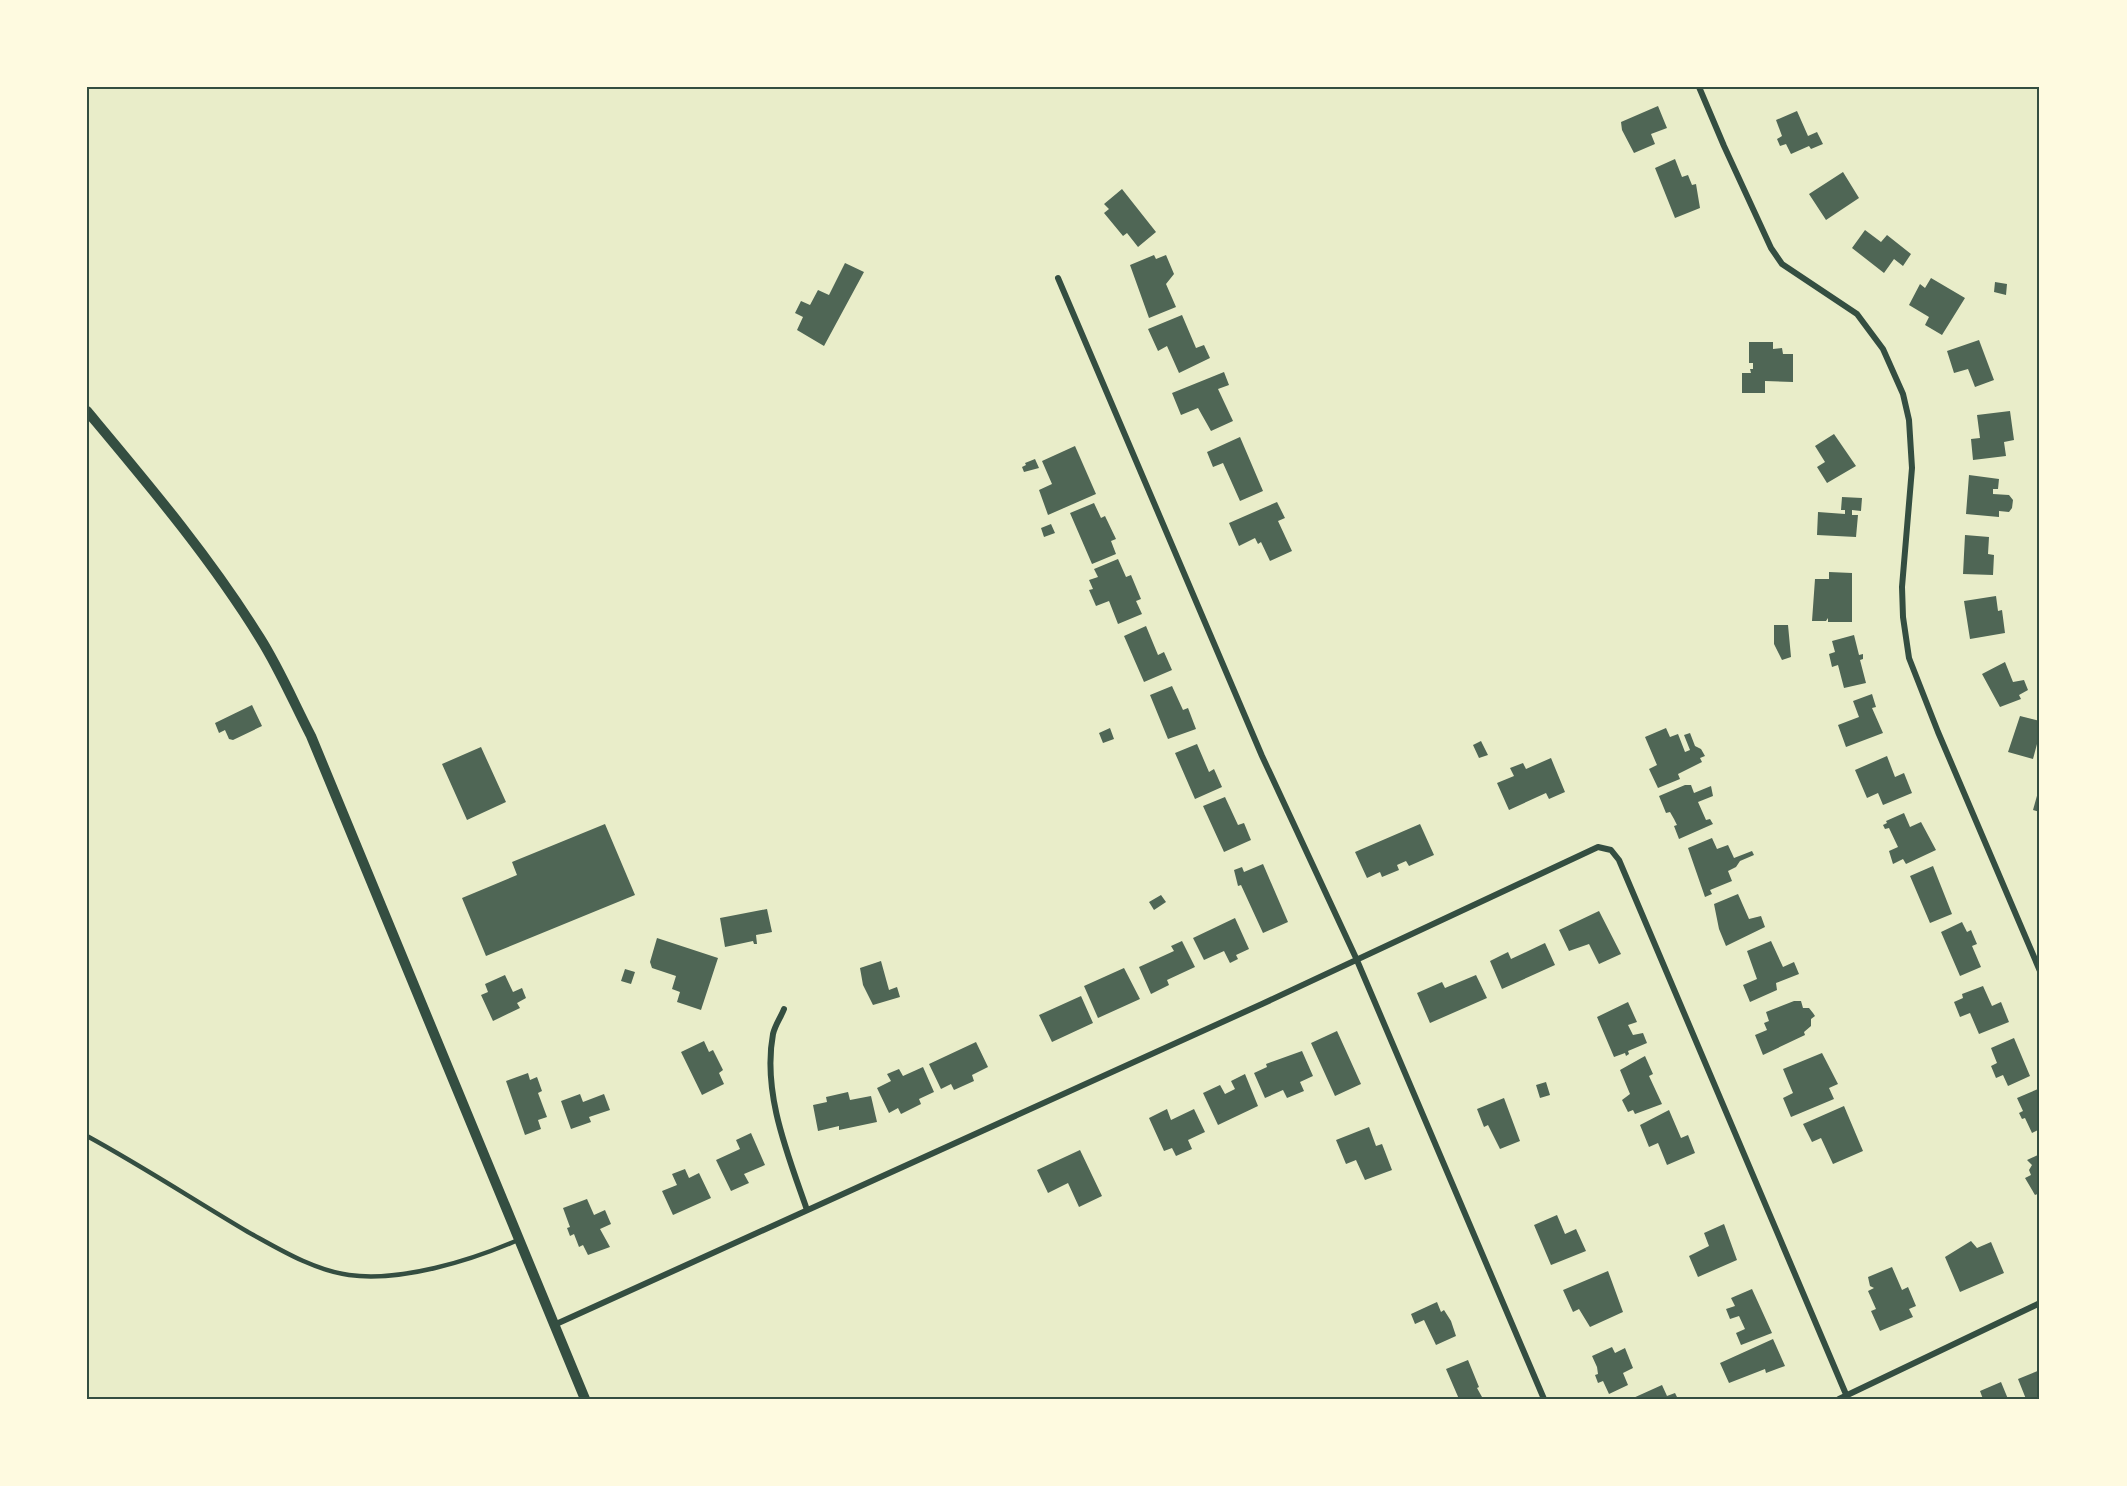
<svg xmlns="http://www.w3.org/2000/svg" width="2127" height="1486" font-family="'Work Sans',sans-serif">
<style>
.building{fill:#4f6655}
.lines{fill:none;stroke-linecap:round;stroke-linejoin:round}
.service{stroke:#344e41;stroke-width:4.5}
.minor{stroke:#344e41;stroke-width:6}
.tertiary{stroke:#344e41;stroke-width:10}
.neatline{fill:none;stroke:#344e41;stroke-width:2}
</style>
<rect width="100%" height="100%" fill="#e9edc9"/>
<path class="building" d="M 1658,106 L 1667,128 L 1651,134 L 1655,144 L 1634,153 L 1622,130 L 1621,122 Z
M 1797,111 L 1808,136 L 1817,132 L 1823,144 L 1811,149 L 1809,146 L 1791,154 L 1786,144 L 1780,146 L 1777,139 L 1782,136 L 1776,120 Z
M 1675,159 L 1682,177 L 1688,175 L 1692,185 L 1696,184 L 1700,208 L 1675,218 L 1655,168 Z
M 1843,172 L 1859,198 L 1826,220 L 1809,194 Z
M 1122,189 L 1156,232 L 1138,247 L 1127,233 L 1123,236 L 1104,213 L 1109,209 L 1104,204 Z
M 1865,230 L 1881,242 L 1887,235 L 1911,254 L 1903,266 L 1894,259 L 1884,273 L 1852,248 Z
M 1154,255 L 1156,259 L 1166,255 L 1174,274 L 1166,284 L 1176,307 L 1149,318 L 1130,265 Z
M 845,263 L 864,272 L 824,346 L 797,330 L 803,317 L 795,313 L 801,301 L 810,305 L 818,290 L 829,295 Z
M 1931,278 L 1965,298 L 1942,335 L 1925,325 L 1929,317 L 1909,305 L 1920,284 L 1925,288 Z
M 1995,282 L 2007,284 L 2006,295 L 1994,292 Z
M 1182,315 L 1196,348 L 1204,345 L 1210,358 L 1179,373 L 1167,346 L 1158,351 L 1148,329 Z
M 1979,340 L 1994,380 L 1975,387 L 1968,369 L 1954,373 L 1947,351 Z
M 1749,342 L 1773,342 L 1773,349 L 1782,348 L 1783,354 L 1793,354 L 1793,382 L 1765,381 L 1765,393 L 1742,393 L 1742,373 L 1751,373 L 1750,369 L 1753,369 L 1753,363 L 1749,363 Z
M 1224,372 L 1229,385 L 1218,389 L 1233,421 L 1211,431 L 1198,408 L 1181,415 L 1172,393 Z
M 2010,411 L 2014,440 L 2004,442 L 2006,456 L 1973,460 L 1971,439 L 1980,438 L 1977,415 Z
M 1834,434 L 1856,466 L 1827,483 L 1817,467 L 1825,462 L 1815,446 Z
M 1240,437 L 1263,491 L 1240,501 L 1223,463 L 1213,467 L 1207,452 Z
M 1075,446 L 1096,494 L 1048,515 L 1039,490 L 1052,484 L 1042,461 Z
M 1035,459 L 1039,468 L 1024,472 L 1022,467 L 1026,465 L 1025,463 Z
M 1969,475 L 1999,479 L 1998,489 L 1993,489 L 1993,494 L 2009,495 L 2013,500 L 2012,508 L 2009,512 L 1999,511 L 1999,517 L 1966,514 Z
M 1842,497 L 1862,498 L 1861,511 L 1852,510 L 1852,515 L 1858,515 L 1856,537 L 1817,535 L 1818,512 L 1845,514 L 1845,510 L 1841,510 Z
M 1277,502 L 1285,518 L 1278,521 L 1292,551 L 1270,561 L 1261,542 L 1258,544 L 1255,538 L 1239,546 L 1229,523 Z
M 1094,503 L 1101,518 L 1105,516 L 1116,539 L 1111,541 L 1116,554 L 1092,564 L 1070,513 Z
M 1051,524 L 1055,533 L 1044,537 L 1041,528 Z
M 1965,535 L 1989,537 L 1988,554 L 1994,555 L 1993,575 L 1963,574 Z
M 1118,559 L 1126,577 L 1131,575 L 1141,599 L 1136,601 L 1142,614 L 1118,624 L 1109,601 L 1096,606 L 1089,590 L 1093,589 L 1089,580 L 1098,577 L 1094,569 Z
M 1829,572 L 1852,573 L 1852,622 L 1828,622 L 1828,618 L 1826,621 L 1812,621 L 1815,579 L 1829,579 Z
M 1996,596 L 1998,611 L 2002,610 L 2005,633 L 1970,639 L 1964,601 Z
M 1774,625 L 1788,625 L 1791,657 L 1782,660 L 1774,644 Z
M 1146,626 L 1158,655 L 1164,652 L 1172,670 L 1144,682 L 1124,636 Z
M 1854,635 L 1859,655 L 1863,654 L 1863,659 L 1860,660 L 1866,683 L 1844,688 L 1838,665 L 1832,667 L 1829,654 L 1835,652 L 1832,641 Z
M 2005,662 L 2013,682 L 2024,680 L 2028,690 L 2019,695 L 2021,699 L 2000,707 L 1982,674 Z
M 1172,686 L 1183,710 L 1188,708 L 1196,729 L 1168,739 L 1150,695 Z
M 1872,694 L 1876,707 L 1872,708 L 1883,733 L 1846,747 L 1838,725 L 1859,717 L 1853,701 Z
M 252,705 L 262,726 L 233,740 L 229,739 L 225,730 L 219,733 L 215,723 Z
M 2020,716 L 2040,721 L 2040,744 L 2037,744 L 2033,759 L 2008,752 Z
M 1110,728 L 1114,739 L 1103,743 L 1099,733 Z
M 1666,728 L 1670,737 L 1678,734 L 1685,752 L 1690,750 L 1684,735 L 1690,733 L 1695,746 L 1701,749 L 1705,756 L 1700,758 L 1702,762 L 1678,774 L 1680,779 L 1658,788 L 1649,769 L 1657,765 L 1645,737 Z
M 1481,741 L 1488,755 L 1479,758 L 1473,745 Z
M 1197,744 L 1209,772 L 1214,769 L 1222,787 L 1195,799 L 1175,753 Z
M 481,747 L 506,802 L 467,820 L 442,764 Z
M 1887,756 L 1895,777 L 1904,773 L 1912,793 L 1883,805 L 1878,793 L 1867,798 L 1855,770 Z
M 1551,758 L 1565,792 L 1549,799 L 1546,793 L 1509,810 L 1497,783 L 1514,776 L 1510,768 L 1523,763 L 1526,769 Z
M 1685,785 L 1691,785 L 1694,793 L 1711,786 L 1713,796 L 1698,802 L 1706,820 L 1710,819 L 1713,824 L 1679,839 L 1674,826 L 1677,825 L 1674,819 L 1670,812 L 1666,813 L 1659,796 Z
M 2040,785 L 2040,812 L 2033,810 Z
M 1225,797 L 1238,825 L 1244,823 L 1251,840 L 1224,852 L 1203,806 Z
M 1904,813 L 1910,827 L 1921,822 L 1936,850 L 1906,864 L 1903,859 L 1893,864 L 1889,851 L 1898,847 L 1889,828 L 1885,829 L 1883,825 L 1887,823 L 1886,821 Z
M 605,824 L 635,895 L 486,956 L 462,898 L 517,875 L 512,862 Z
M 1420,824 L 1434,855 L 1409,866 L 1406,861 L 1397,865 L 1399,870 L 1382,877 L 1380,872 L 1367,878 L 1355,852 Z
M 1712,838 L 1717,849 L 1728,845 L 1734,858 L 1752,851 L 1754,855 L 1740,861 L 1736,867 L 1728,871 L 1732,881 L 1710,890 L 1712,894 L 1705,897 L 1688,848 Z
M 1263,864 L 1288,922 L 1263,933 L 1241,885 L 1238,886 L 1234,870 L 1242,867 L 1244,872 Z
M 1933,866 L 1952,914 L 1930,923 L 1910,876 Z
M 1738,894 L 1749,919 L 1761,916 L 1765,927 L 1726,946 L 1719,929 L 1714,904 Z
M 1161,895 L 1166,902 L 1154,910 L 1149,902 Z
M 767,909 L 772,932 L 756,935 L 757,944 L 754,944 L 753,941 L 725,947 L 720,918 Z
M 1599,911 L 1621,954 L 1599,964 L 1589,944 L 1569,951 L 1559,930 Z
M 1235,918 L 1249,949 L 1236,955 L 1238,959 L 1230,963 L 1224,951 L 1204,960 L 1193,938 Z
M 1962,922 L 1967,932 L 1971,930 L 1977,944 L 1972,946 L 1981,967 L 1960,976 L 1941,932 Z
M 657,938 L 718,958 L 701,1010 L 677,1002 L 680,992 L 672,989 L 676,976 L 652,968 L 650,962 Z
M 1182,941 L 1195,967 L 1167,980 L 1169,985 L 1151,994 L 1139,967 L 1174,951 L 1171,946 Z
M 1771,941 L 1783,967 L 1794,962 L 1799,974 L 1776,983 L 1777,990 L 1750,1002 L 1743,985 L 1757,979 L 1747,951 Z
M 1545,943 L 1555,965 L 1502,989 L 1490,961 L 1508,952 L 1511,959 Z
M 881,961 L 889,990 L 897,987 L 900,997 L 873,1005 L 863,985 L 860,968 Z
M 1124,968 L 1140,999 L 1098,1018 L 1084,986 Z
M 625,969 L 635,972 L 631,984 L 621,981 Z
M 505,975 L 513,992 L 522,988 L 526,998 L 517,1003 L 520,1008 L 493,1021 L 481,995 L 488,992 L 485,984 Z
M 1476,975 L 1487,998 L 1430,1023 L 1417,993 L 1442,982 L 1445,988 Z
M 1983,986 L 1992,1006 L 2001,1002 L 2009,1022 L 1979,1034 L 1970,1013 L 1960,1017 L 1954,1002 L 1963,998 L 1962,994 Z
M 1081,996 L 1093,1023 L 1052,1042 L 1039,1015 Z
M 1794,1001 L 1801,1001 L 1803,1008 L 1809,1008 L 1813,1013 L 1815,1016 L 1811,1019 L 1811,1026 L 1804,1032 L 1805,1035 L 1763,1055 L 1755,1035 L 1767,1030 L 1764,1023 L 1769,1021 L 1766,1012 Z
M 1628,1002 L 1637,1022 L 1628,1025 L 1633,1035 L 1643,1033 L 1647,1043 L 1628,1051 L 1629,1054 L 1626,1056 L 1625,1053 L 1614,1057 L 1597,1017 Z
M 1337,1031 L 1361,1084 L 1335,1096 L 1311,1043 Z
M 2014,1038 L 2030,1076 L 2008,1086 L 2003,1075 L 1996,1078 L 1991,1066 L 1997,1063 L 1991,1048 Z
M 704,1041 L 709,1052 L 713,1050 L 723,1070 L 719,1073 L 724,1084 L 702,1095 L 681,1052 Z
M 976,1042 L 988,1067 L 972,1075 L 974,1081 L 954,1090 L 951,1084 L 941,1089 L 929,1064 Z
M 1302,1051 L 1313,1076 L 1300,1082 L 1304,1091 L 1287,1098 L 1283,1090 L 1265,1098 L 1254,1073 L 1267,1067 L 1266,1064 Z
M 1822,1053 L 1838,1084 L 1829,1088 L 1834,1099 L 1791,1117 L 1783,1098 L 1793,1093 L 1783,1069 Z
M 1645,1056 L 1653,1074 L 1649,1076 L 1662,1104 L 1635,1114 L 1633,1110 L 1628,1112 L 1622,1100 L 1630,1094 L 1620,1070 Z
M 923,1067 L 934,1092 L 919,1099 L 921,1104 L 901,1114 L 898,1108 L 889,1113 L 877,1088 L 891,1081 L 887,1074 L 899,1069 L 903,1076 Z
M 528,1073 L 530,1080 L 537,1077 L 542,1091 L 538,1093 L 547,1117 L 538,1120 L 541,1129 L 525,1135 L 506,1081 Z
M 1245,1074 L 1258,1106 L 1218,1125 L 1203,1093 L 1220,1085 L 1225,1094 L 1235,1089 L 1231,1081 Z
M 1546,1082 L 1550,1095 L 1540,1098 L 1536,1085 Z
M 2038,1089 L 2040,1129 L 2032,1133 L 2025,1118 L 2022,1119 L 2019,1113 L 2023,1111 L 2017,1098 Z
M 848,1092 L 850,1100 L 871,1096 L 877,1122 L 839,1130 L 839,1126 L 818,1131 L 813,1105 L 827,1102 L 826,1097 Z
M 580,1094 L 583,1102 L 604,1094 L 610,1110 L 589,1117 L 591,1122 L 571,1129 L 561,1101 Z
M 1504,1098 L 1520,1141 L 1500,1149 L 1488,1125 L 1484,1127 L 1477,1109 Z
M 1844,1106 L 1863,1151 L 1833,1164 L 1821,1138 L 1812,1142 L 1803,1124 Z
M 1167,1109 L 1171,1120 L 1194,1109 L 1205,1132 L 1188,1140 L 1192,1149 L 1176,1156 L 1172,1148 L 1164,1151 L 1149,1118 Z
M 1669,1110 L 1681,1138 L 1688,1135 L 1695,1153 L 1667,1165 L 1658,1143 L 1649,1147 L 1640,1125 Z
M 1369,1127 L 1376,1146 L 1382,1144 L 1392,1170 L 1365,1180 L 1356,1160 L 1346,1164 L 1336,1140 Z
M 751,1133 L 765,1165 L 744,1174 L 749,1183 L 731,1191 L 716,1160 L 740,1149 L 736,1140 Z
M 1080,1150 L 1102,1196 L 1079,1207 L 1068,1183 L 1048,1193 L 1037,1170 Z
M 2040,1154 L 2040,1193 L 2035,1195 L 2025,1178 L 2031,1175 L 2029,1170 L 2032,1165 L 2027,1160 Z
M 685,1169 L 689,1178 L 699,1173 L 711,1198 L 673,1215 L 662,1191 L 677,1185 L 672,1174 Z
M 587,1199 L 594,1215 L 605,1210 L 611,1224 L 600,1229 L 610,1247 L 588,1255 L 583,1245 L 579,1247 L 574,1234 L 570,1236 L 567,1228 L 570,1227 L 563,1208 Z
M 1557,1215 L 1565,1234 L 1576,1229 L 1586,1251 L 1551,1265 L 1534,1225 Z
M 1724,1224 L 1737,1260 L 1698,1277 L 1689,1256 L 1709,1246 L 1704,1233 Z
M 1971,1241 L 1977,1248 L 1991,1242 L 2004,1273 L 1960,1292 L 1945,1257 Z
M 1892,1267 L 1902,1290 L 1908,1287 L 1916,1306 L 1909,1309 L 1913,1317 L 1880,1331 L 1871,1311 L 1876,1309 L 1868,1291 L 1874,1288 L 1870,1286 L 1868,1277 Z
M 1608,1271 L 1623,1312 L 1590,1327 L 1579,1309 L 1573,1312 L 1563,1290 Z
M 1752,1289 L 1772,1333 L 1741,1345 L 1736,1333 L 1745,1329 L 1739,1316 L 1730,1319 L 1726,1309 L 1735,1306 L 1731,1298 Z
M 1437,1302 L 1441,1312 L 1444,1310 L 1451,1321 L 1456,1336 L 1436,1345 L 1424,1320 L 1415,1324 L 1411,1314 Z
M 1773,1339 L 1785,1366 L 1766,1373 L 1765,1369 L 1729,1383 L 1720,1363 Z
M 1612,1347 L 1615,1353 L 1625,1348 L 1633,1368 L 1623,1373 L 1628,1385 L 1609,1394 L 1603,1381 L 1598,1383 L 1595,1375 L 1598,1374 L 1597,1367 L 1592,1356 Z
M 1468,1360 L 1479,1387 L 1477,1388 L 1482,1397 L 1478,1399 L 1459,1399 L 1446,1369 Z
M 2040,1370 L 2040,1399 L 2026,1399 L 2018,1379 Z
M 2001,1382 L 2008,1399 L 1983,1399 L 1980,1391 Z
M 1662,1385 L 1667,1396 L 1675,1393 L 1678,1399 L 1631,1399 Z"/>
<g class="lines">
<path class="service" d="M 87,1136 C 142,1166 194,1200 248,1232 C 279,1249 313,1270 349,1275 C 401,1282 470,1261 518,1240"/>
<path class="minor" d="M 1699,87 L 1724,146 L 1771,248 L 1782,264 L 1857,314 L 1883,349 L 1903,394 L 1909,420 L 1912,468 L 1902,587 L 1903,617 L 1909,658 L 1938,732 L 2040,971
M 1058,278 L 1262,756 L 1356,958 L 1544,1399
M 784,1009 C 781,1017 775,1025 773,1034 C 762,1093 788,1155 807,1210
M 554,1325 L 1262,1004 L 1598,847 L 1611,850 L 1619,860 L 1848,1399
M 1839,1399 L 2040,1303"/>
<path class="tertiary" d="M 87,411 C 148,484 210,557 260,638 C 279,668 294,703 311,736 L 585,1399"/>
</g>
<rect width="2127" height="1486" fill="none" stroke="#fefae0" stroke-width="177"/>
<rect x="88" y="88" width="1950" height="1310" class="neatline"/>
</svg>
